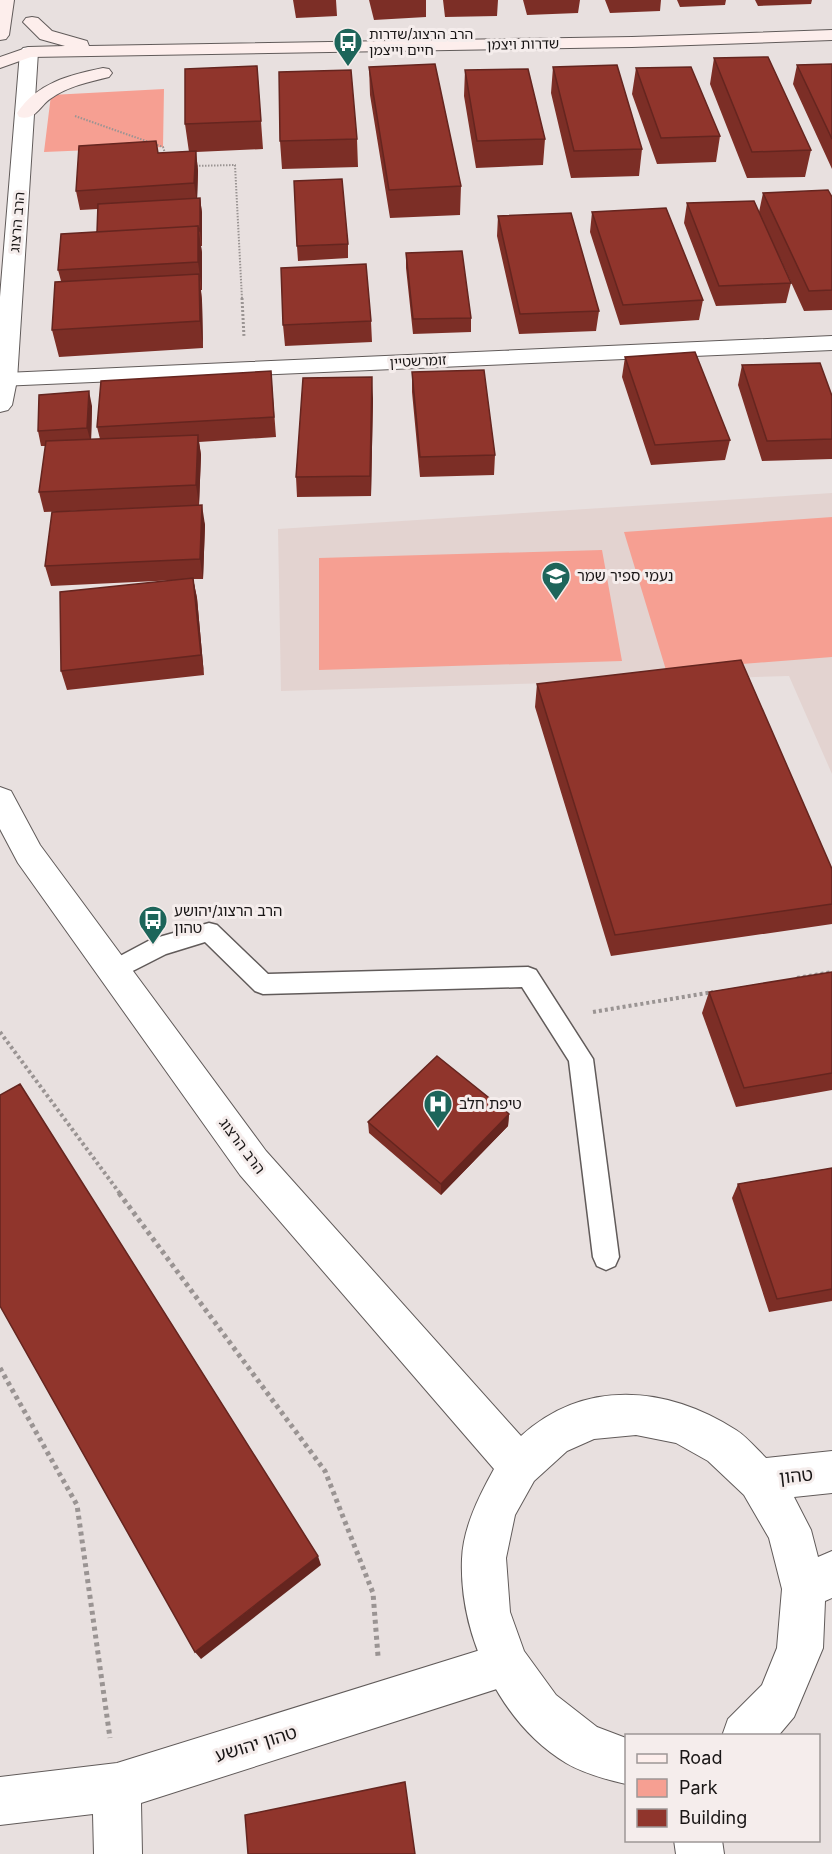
<svg xmlns="http://www.w3.org/2000/svg" width="832" height="1854" font-family="Inter,'Noto Sans Hebrew',sans-serif">
<style>
.built{fill:#e3d3d0}
.green{fill:#f69f92}
.lines{fill:none;stroke-linecap:round;stroke-linejoin:round}
.service-casing{stroke:#615b5a;stroke-width:3}
.minor-casing{stroke:#615b5a;stroke-width:2}
.tertiary-casing{stroke:#615b5a;stroke-width:2}
.secondary-casing{stroke:#615b5a;stroke-width:2}
.path-far3{stroke:#9a9493;stroke-width:2;stroke-dasharray:1.5 1.5;stroke-linecap:butt}
.path-far2{stroke:#9a9493;stroke-width:3;stroke-dasharray:2 2;stroke-linecap:butt}
.path-far1{stroke:#9a9493;stroke-width:4;stroke-dasharray:3 3;stroke-linecap:butt}
.path{stroke:#9a9493;stroke-width:5;stroke-dasharray:4 4;stroke-linecap:butt}
.service{fill:#fff;fill-rule:evenodd}
.minor{fill:#fff;fill-rule:evenodd}
.tertiary{fill:#fff;fill-rule:evenodd}
.secondary{fill:#fdeeec;fill-rule:evenodd}
.wall{fill:#7c2e26}
.shaded-wall{fill:#65251f}
.building{fill:#90352c;stroke:#65251f;stroke-width:1.5}
.labels{text-anchor:middle;stroke-width:6;stroke-linejoin:round;paint-order:stroke}
.far-poi-label{font-size:14px;fill:#191616;stroke:#f5edec;text-anchor:start}
.far-street-label{font-size:14px;fill:#191616;stroke:#f5edec}
.poi-label{font-size:15px;fill:#191616;stroke:#f5edec;text-anchor:start}
.street-label{font-size:15px;fill:#191616;stroke:#f5edec}
.near-street-label{font-size:18px;fill:#191616;stroke:#f5edec}
</style>
<rect width="100%" height="100%" fill="#e8e0df"/>
<path class="built" d="M 832,493 L 832,774 L 789,676 L 281,691 L 278,529 Z"/>
<path class="green" d="M 164,89 L 163,147 L 44,152 L 51,95 Z
M 832,517 L 832,657 L 666,670 L 624,532 Z
M 602,550 L 622,661 L 319,670 L 319,558 Z"/>
<g class="lines">
<g class="service-casing">
<path id="service" d="M 209,923 L 217,925 L 268,974 L 528,967 L 536,970 L 593,1059 L 619,1257 L 615,1266 L 606,1270 L 597,1266 L 593,1257 L 569,1061 L 522,987 L 263,994 L 255,991 L 205,942 L 166,954 L 113,981 L 105,978 L 101,971 L 105,964 L 152,939 Z"/>
</g>
<g class="minor-casing">
<path id="minor" d="M 832,336 L 832,350 L 0,386 L 0,374 L 5,373 Z
M 506,1642 L 522,1649 L 529,1665 L 522,1681 L 141,1803 L 142,1854 L 94,1854 L 93,1814 L 0,1825 L 0,1777 L 117,1763 Z"/>
</g>
<g class="tertiary-casing">
<path id="tertiary" d="M 29,47 L 35,48 L 38,52 L 17,380 L 12,405 L 8,410 L 0,412 L 0,297 L 20,52 L 23,48 Z
M 0,787 L 11,791 L 40,845 L 266,1151 L 521,1436 C 585,1378 667,1386 736,1430 C 747,1437 757,1449 766,1458 L 832,1451 L 832,1493 L 794,1497 L 811,1530 L 818,1557 L 832,1551 L 832,1598 L 825,1601 L 823,1648 L 794,1717 L 778,1736 L 722,1736 L 728,1719 L 762,1685 L 777,1648 L 782,1589 L 769,1538 L 744,1495 L 708,1461 L 676,1443 L 636,1435 L 594,1439 L 567,1451 L 534,1481 L 515,1515 L 506,1558 L 510,1612 L 524,1651 L 556,1695 L 597,1727 L 626,1738 L 626,1784 C 608,1780 583,1773 566,1763 C 500,1723 459,1635 462,1559 C 463,1528 479,1496 494,1469 L 240,1175 L 18,863 L 0,829 Z
M 674,1840 L 722,1840 L 724,1854 L 676,1854 Z"/>
</g>
<g class="secondary-casing">
<path id="secondary" d="M 0,0 L 14,0 L 9,35 L 6,39 L 0,40 Z
M 32,17 L 38,18 L 52,31 L 87,41 L 89,46 L 632,37 L 832,30 L 832,40 L 632,47 L 31,57 L 0,68 L 0,57 L 29,47 L 65,46 L 40,39 L 23,22 L 26,18 Z
M 103,68 L 109,69 L 112,73 L 109,77 C 89,82 68,86 50,99 C 39,107 35,121 19,117 L 17,113 C 37,83 69,75 103,68 Z"/>
</g>
<path class="path-far3" d="M 75,116 L 163,147 L 166,156
M 193,166 L 235,165 L 242,299"/>
<path class="path-far2" d="M 242,298 L 244,337"/>
<path class="path-far1" d="M 797,978 L 832,972
M 593,1012 L 713,992
M 0,1032 L 121,1195"/>
<path class="path" d="M 119,1193 L 325,1471 L 373,1593 L 378,1656
M 0,1368 L 77,1505 L 110,1738"/>
<use href="#service" class="service"/>
<use href="#minor" class="minor"/>
<use href="#tertiary" class="tertiary"/>
<use href="#secondary" class="secondary"/>
</g>
<path class="wall" d="M 293,0 L 336,0 L 337,16 L 296,18 Z
M 369,0 L 426,0 L 426,17 L 374,20 Z
M 443,0 L 498,0 L 497,16 L 445,17 Z
M 523,0 L 580,0 L 578,13 L 527,15 Z
M 605,0 L 661,0 L 660,11 L 610,13 Z
M 677,0 L 726,0 L 725,5 L 680,7 Z
M 755,0 L 812,0 L 811,4 L 758,6 Z
M 714,58 L 811,150 L 805,177 L 747,178 L 710,84 Z
M 832,64 L 832,169 L 793,84 L 797,65 Z
M 257,66 L 263,149 L 196,152 L 198,171 L 197,198 L 200,198 L 202,213 L 202,246 L 201,246 L 202,253 L 202,290 L 201,290 L 202,301 L 203,348 L 59,357 L 52,330 L 61,281 L 58,270 L 97,232 L 98,209 L 80,210 L 76,191 L 158,153 L 189,152 L 185,124 Z
M 369,67 L 461,186 L 460,215 L 390,218 L 370,95 Z
M 553,67 L 642,149 L 639,176 L 571,178 L 551,93 Z
M 636,68 L 720,136 L 716,162 L 657,164 L 632,94 Z
M 465,70 L 545,139 L 543,165 L 476,168 L 464,96 Z
M 357,139 L 358,167 L 282,169 L 280,141 Z
M 763,193 L 832,197 L 832,310 L 804,311 L 775,247 L 791,283 L 786,303 L 716,306 L 684,223 L 687,203 L 759,212 Z
M 592,212 L 703,300 L 699,320 L 620,325 L 590,232 Z
M 498,216 L 599,311 L 596,331 L 519,334 L 497,236 Z
M 348,244 L 348,258 L 298,261 L 297,246 Z
M 406,253 L 471,318 L 471,332 L 413,334 L 406,268 Z
M 371,321 L 372,342 L 285,346 L 283,325 Z
M 625,357 L 730,440 L 725,460 L 651,465 L 622,377 Z
M 742,365 L 832,396 L 832,459 L 762,461 L 738,385 Z
M 271,371 L 276,437 L 199,442 L 201,455 L 199,505 L 205,525 L 203,579 L 193,579 L 197,598 L 204,675 L 67,690 L 61,671 L 177,580 L 51,586 L 45,566 L 172,507 L 44,512 L 39,492 L 46,446 L 41,446 L 38,431 L 92,406 L 91,440 L 100,439 L 97,427 Z
M 412,372 L 495,455 L 494,475 L 420,477 L 412,392 Z
M 373,398 L 371,496 L 297,497 L 296,477 Z
M 537,684 L 832,869 L 832,924 L 611,956 L 535,707 Z
M 832,972 L 832,1090 L 736,1107 L 702,1013 L 709,992 Z
M 509,1114 L 508,1126 L 441,1195 L 369,1133 L 368,1122 Z
M 832,1168 L 832,1301 L 769,1312 L 732,1198 L 738,1184 Z"/>
<path class="shaded-wall" d="M 196,151 L 198,171 L 197,203 L 194,183 Z
M 200,198 L 202,213 L 202,246 L 200,231 Z
M 198,226 L 202,253 L 202,290 L 198,262 Z
M 199,274 L 202,301 L 203,348 L 200,321 Z
M 372,377 L 373,398 L 371,496 L 370,476 Z
M 89,391 L 92,406 L 91,443 L 87,428 Z
M 198,435 L 201,455 L 199,505 L 196,485 Z
M 202,505 L 205,525 L 203,579 L 200,559 Z
M 193,578 L 197,598 L 204,675 L 201,655 Z
M 509,1114 L 508,1126 L 441,1195 L 441,1184 Z
M 318,1556 L 321,1565 L 201,1659 L 195,1652 Z"/>
<path class="building" d="M 768,57 L 811,150 L 752,152 L 714,58 Z
M 435,64 L 461,186 L 389,190 L 369,67 Z
M 832,64 L 832,139 L 797,65 Z
M 617,65 L 642,149 L 574,151 L 553,67 Z
M 257,66 L 261,121 L 185,124 L 185,69 Z
M 691,67 L 720,136 L 661,138 L 636,68 Z
M 528,69 L 545,139 L 477,141 L 465,70 Z
M 351,70 L 357,139 L 280,141 L 279,72 Z
M 156,141 L 158,153 L 196,151 L 194,183 L 76,191 L 79,146 Z
M 342,179 L 348,244 L 297,246 L 294,181 Z
M 828,190 L 832,197 L 832,290 L 809,291 L 763,193 Z
M 200,198 L 200,231 L 199,231 L 198,226 L 97,232 L 98,204 Z
M 754,201 L 791,283 L 719,286 L 687,203 Z
M 666,208 L 703,300 L 623,305 L 592,212 Z
M 571,213 L 599,311 L 520,314 L 498,216 Z
M 198,226 L 198,262 L 58,270 L 61,234 Z
M 462,251 L 471,318 L 413,319 L 406,253 Z
M 366,264 L 371,321 L 283,325 L 281,268 Z
M 199,274 L 200,321 L 52,330 L 55,282 Z
M 695,352 L 730,440 L 655,445 L 625,357 Z
M 820,363 L 832,396 L 832,439 L 767,441 L 742,365 Z
M 484,370 L 495,455 L 420,457 L 412,372 Z
M 271,371 L 274,417 L 97,427 L 101,381 Z
M 372,377 L 370,476 L 296,477 L 303,378 Z
M 89,391 L 87,428 L 38,431 L 39,395 Z
M 198,435 L 196,485 L 39,492 L 46,441 Z
M 202,505 L 200,559 L 45,566 L 52,512 Z
M 193,578 L 201,655 L 61,671 L 60,592 Z
M 741,660 L 832,869 L 832,904 L 615,935 L 537,684 Z
M 832,972 L 832,1073 L 744,1088 L 709,992 Z
M 437,1056 L 509,1114 L 441,1184 L 368,1122 Z
M 20,1084 L 318,1556 L 195,1652 L 0,1306 L 0,1095 Z
M 832,1168 L 832,1289 L 777,1299 L 738,1184 Z
M 405,1782 L 415,1854 L 248,1854 L 245,1815 Z"/>
<defs>
<g id="bus-pin" transform="scale(1.5)"><path d="M0 17L-7.5 6A9.5 9.5 0 1 1 7.5 6Z" fill="#1d655a" stroke="#f5edec"/><path d="M-5-6H5V4H4V6H2V4H-2V6H-4V4H-5ZM-3.5-4V0h7V-4ZM-3.5 1.2v1.5H-2V1.2ZM2 1.2v1.5H3.5V1.2Z" fill="#fff"/></g>
<g id="school-pin" transform="scale(1.5)"><path d="M0 17L-7.5 6A9.5 9.5 0 1 1 7.5 6Z" fill="#1d655a" stroke="#f5edec"/><path d="M0-5L7-2L0 1L-7-2ZM-4 1L0 2.5L4 1V4Q0 6-4 4Z" fill="#fff"/></g>
<g id="hospital-pin" transform="scale(1.5)"><path d="M0 17L-7.5 6A9.5 9.5 0 1 1 7.5 6Z" fill="#1d655a" stroke="#f5edec"/><path d="M-5-5h3v3.5h4V-5h3V5h-3V1.5h-4V5h-3Z" fill="#fff"/></g>
</defs>
<g fill-rule="evenodd">
<use href="#bus-pin" x="348" y="42"/>
<use href="#school-pin" x="556" y="576"/>
<use href="#bus-pin" x="153" y="920"/>
<use href="#hospital-pin" x="438" y="1104"/>
</g>
<g class="labels">
<g class="far-poi-label">
<text x="369" y="39">הרב הרצוג/שדרות<tspan x="369" dy="16">חיים וייצמן</tspan></text>
</g>
<g class="far-street-label">
<text transform="translate(523 44) rotate(-1)" y="5">שדרות ויצמן</text>
<text transform="translate(17 222) rotate(-85)" y="5">הרב הרצוג</text>
<text transform="translate(418 361) rotate(-3)" y="5">זומרשטיין</text>
</g>
<g class="poi-label">
<text x="577" y="581">נעמי ספיר שמר</text>
<text x="174" y="916">הרב הרצוג/יהושע<tspan x="174" dy="17">טהון</tspan></text>
<text x="459" y="1109">טיפת חלב</text>
</g>
<g class="street-label">
<text transform="translate(242 1146) rotate(53)" y="5">הרב הרצוג</text>
</g>
<g class="near-street-label">
<text transform="translate(796 1476) rotate(-6)" y="6">טהון</text>
<text transform="translate(256 1744) rotate(-17)" y="6">טהון יהושע</text>
</g>
</g>
<rect x="625" y="1734" width="195" height="108" fill="#f5edec" stroke="#9d9796" stroke-width="1.5"/>
<rect x="637" y="1754" width="30" height="9" fill="#fdeeec" stroke="#9d9796" stroke-width="1.5"/>
<text x="679" y="1764" font-size="18" fill="#191616">Road</text>
<rect x="637" y="1779" width="30" height="18" fill="#f69f92" stroke="#9d9796" stroke-width="1.5"/>
<text x="679" y="1794" font-size="18" fill="#191616">Park</text>
<rect x="637" y="1809" width="30" height="18" fill="#90352c" stroke="#9d9796" stroke-width="1.5"/>
<text x="679" y="1824" font-size="18" fill="#191616">Building</text>
</svg>
